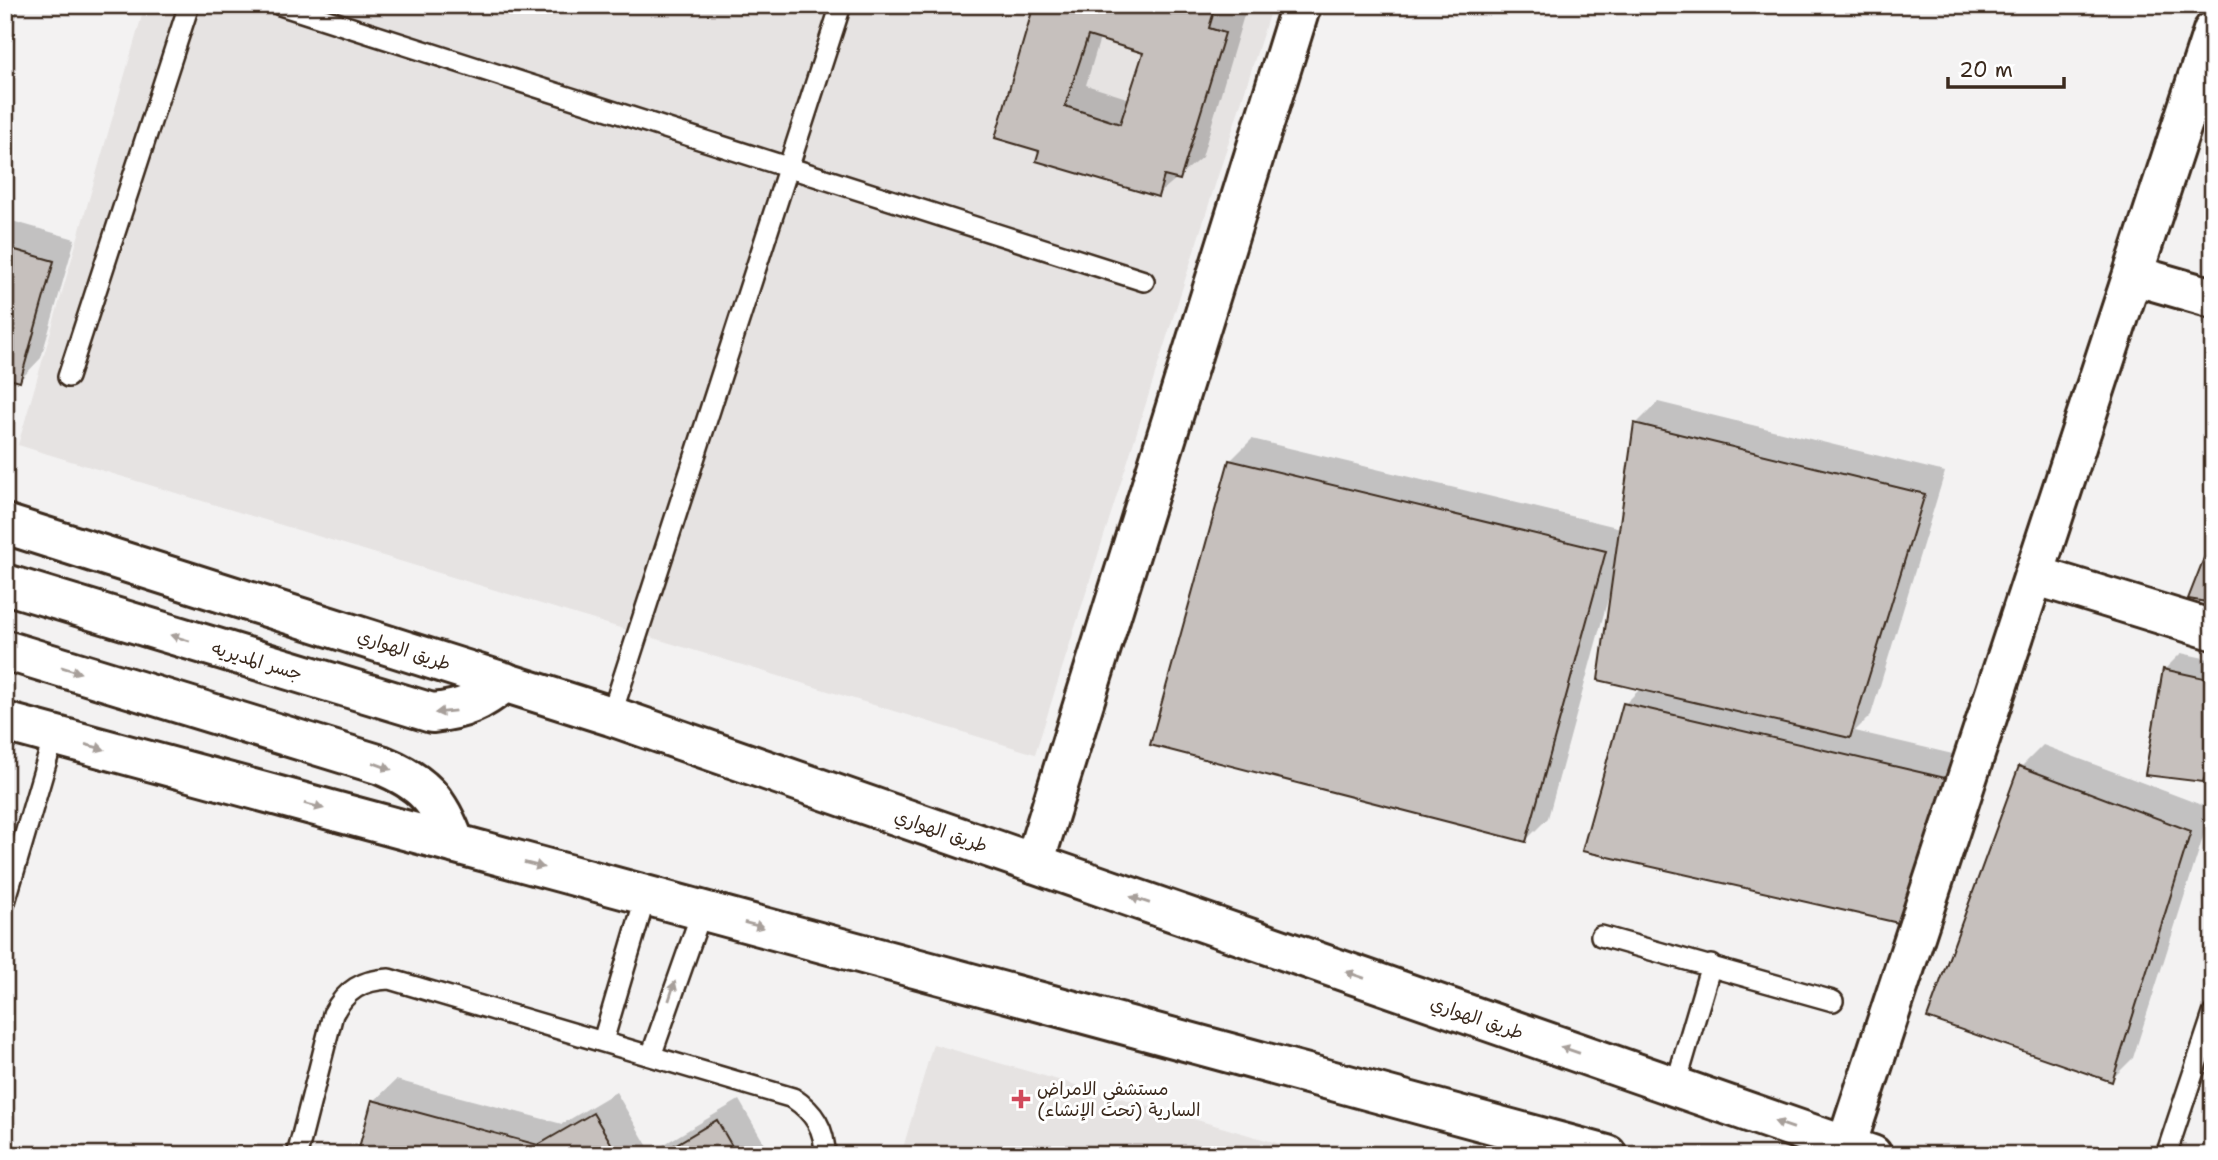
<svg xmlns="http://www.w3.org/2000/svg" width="2218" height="1160" font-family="'Shantell Sans','Playpen Sans Arabic',sans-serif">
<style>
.built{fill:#e6e3e2}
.shadow{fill:#0003;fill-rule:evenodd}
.building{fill:#c6c0bd;stroke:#3b2a1e;stroke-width:2;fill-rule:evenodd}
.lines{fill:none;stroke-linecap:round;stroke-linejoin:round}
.lane-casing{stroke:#3b2a1e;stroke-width:24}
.street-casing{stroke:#3b2a1e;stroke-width:44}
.highway-casing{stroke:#3b2a1e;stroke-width:44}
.lane{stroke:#fff;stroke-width:19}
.street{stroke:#fff;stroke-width:38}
.highway{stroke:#fff;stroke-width:38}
.oneway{fill:#a79f9a}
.poi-dot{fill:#d1495b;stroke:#fff;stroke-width:2.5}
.labels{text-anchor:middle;stroke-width:6;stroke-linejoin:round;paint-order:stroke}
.street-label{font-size:18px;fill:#3b2a1e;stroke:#fff}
.poi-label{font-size:18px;fill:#3b2a1e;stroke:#fff;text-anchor:start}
</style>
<rect width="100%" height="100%" fill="#f3f2f2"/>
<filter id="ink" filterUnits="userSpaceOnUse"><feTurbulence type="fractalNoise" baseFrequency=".0143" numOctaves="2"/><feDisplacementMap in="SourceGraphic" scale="14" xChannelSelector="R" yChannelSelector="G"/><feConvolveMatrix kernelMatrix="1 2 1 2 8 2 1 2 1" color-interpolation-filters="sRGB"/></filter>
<g filter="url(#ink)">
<path class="built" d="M 145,5 L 1272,5 L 1035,754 L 18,445 Z
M 933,1044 L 1318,1155 L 901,1155 Z"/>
<path class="shadow" d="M 5,5 L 21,5 L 5,44 Z
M 1039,5 L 1230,5 L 1245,12 L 1202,157 L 1157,195 L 1041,150 L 1035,9 ZM 1100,38 L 1145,52 L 1130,99 L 1086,85 Z
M 5,219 L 75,239 L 41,358 L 20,380 L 5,376 Z
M 1658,402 L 1945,472 L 1871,715 L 1855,731 L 1978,760 L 1924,901 L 1625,704 L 1641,688 L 1609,595 L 1548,818 L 1526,840 L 1230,461 L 1252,439 L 1621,528 L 1636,424 Z
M 2181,653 L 2213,660 L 2213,770 L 2202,780 L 2164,670 Z
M 2043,745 L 2212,809 L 2133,1058 L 2111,1080 L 2021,767 Z
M 396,1080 L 562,1124 L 616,1092 L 651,1152 L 739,1100 L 771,1155 L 359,1155 L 374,1101 Z"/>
<path class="building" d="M 5,5 L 12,5 L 5,23 Z
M 1046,5 L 1215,8 L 1209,28 L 1225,33 L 1180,180 L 1164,176 L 1158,197 L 1036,161 L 1039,151 L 995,138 L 1033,8 L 1044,11 ZM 1088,36 L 1143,53 L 1120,124 L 1065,106 Z
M 5,247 L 54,261 L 20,382 L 5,378 Z
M 1634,423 L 1925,494 L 1850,738 L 1598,680 Z
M 1229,460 L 1606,551 L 1526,842 L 1150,745 Z
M 2213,535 L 2213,603 L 2188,599 Z
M 2163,669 L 2213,680 L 2213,757 L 2203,782 L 2145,775 Z
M 1623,703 L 1958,781 L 1903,924 L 1582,851 Z
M 2019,766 L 2191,831 L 2112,1082 L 1927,1018 Z
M 372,1100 L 538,1145 L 593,1113 L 618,1155 L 357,1155 Z
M 717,1120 L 737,1155 L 658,1155 Z"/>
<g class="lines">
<g class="lane-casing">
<path id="lane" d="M 280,5 L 1144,281
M 68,377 L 189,5
M 611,716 L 841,5
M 5,902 L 54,736
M 1601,936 L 1833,1001
M 603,1041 L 646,895
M 651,1056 L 702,911
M 1675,1087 L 1711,965
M 297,1155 L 333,1014 C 346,990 362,980 389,979 L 793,1098 C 814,1112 825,1129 825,1155
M 2166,1155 L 2213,1014"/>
</g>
<g class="street-casing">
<path id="street" d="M 2133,275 L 2213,298
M 2034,575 L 2213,630
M 1034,863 L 1301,5
M 1846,1146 L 2213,31"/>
</g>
<g class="highway-casing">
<path id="highway" d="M 5,524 L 611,716 L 1872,1155
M 5,584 L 432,713 C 463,710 481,702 505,682
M 5,650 L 381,765 C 423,782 440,801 455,844
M 5,722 L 1607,1155"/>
</g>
<use href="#lane" class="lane"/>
<use href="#street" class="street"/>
<use href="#highway" class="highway"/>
</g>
<defs><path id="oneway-solid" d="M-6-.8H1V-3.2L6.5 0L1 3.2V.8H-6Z" transform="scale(1.75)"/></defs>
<g class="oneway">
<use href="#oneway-solid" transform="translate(180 638) rotate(-163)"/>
<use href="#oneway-solid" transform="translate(71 670) rotate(17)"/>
<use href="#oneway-solid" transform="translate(445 712) rotate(174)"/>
<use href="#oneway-solid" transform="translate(95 747) rotate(15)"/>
<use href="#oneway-solid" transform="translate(382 766) rotate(20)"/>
<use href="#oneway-solid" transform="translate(314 806) rotate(15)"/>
<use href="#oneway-solid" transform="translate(534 865) rotate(15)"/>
<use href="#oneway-solid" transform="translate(1140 900) rotate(-161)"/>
<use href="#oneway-solid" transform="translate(754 925) rotate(15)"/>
<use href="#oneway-solid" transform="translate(1355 975) rotate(-161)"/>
<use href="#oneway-solid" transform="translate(672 991) rotate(-72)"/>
<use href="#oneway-solid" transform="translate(1570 1050) rotate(-161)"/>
<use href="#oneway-solid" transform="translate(1784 1125) rotate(-161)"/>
</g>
</g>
<path class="poi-dot" d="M1017.5 1088.5h7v7h7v7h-7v7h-7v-7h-7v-7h7z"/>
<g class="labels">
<g class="street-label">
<text transform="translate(404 650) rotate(18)" y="6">طريق الهواري</text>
<text transform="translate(257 661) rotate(17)" y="6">جسر المديريه</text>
<text transform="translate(941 831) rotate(19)" y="6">طريق الهواري</text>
<text transform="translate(1477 1018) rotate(19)" y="6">طريق الهواري</text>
</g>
<g class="poi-label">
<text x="1037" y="1095">مستشفي الامراض<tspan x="1037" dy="21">السارية (تحت الإنشاء)</tspan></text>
</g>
</g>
<rect width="2218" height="1160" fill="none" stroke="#fff" stroke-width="28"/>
<rect x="14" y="14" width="2190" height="1132" fill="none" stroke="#3b2a1e" stroke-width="2.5" filter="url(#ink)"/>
<path d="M1948 77v10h116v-10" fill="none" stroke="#3b2a1e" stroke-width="3.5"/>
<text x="1959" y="77" font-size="21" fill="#3b2a1e" stroke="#ffffff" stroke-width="5" paint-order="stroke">20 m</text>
</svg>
